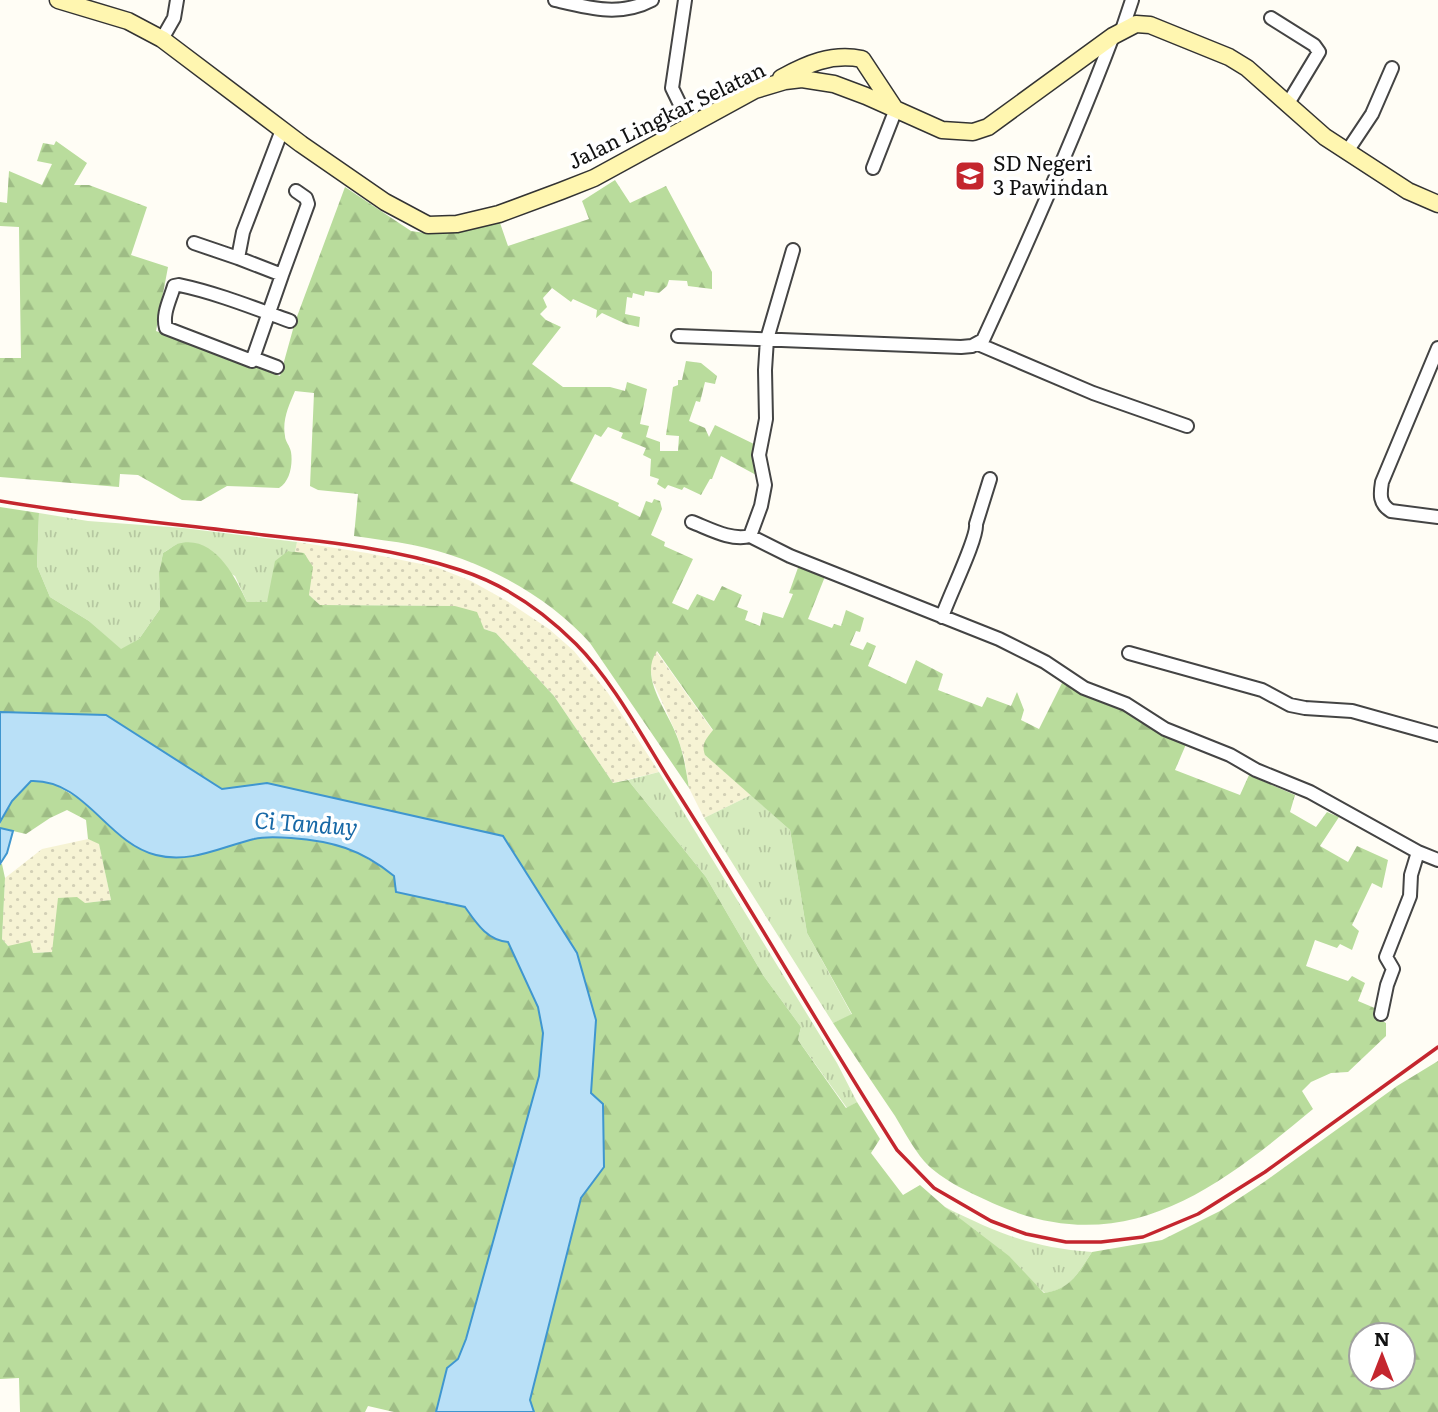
<svg xmlns="http://www.w3.org/2000/svg" width="1438" height="1412" font-family="Literata,serif">
<style>
.farmland{fill:url(#farmland-dots)}
.grass{fill:url(#grass-tufts)}
.forest{fill:url(#forest-firs);fill-rule:evenodd}
.water{fill:#b9e0f7;stroke:#3f96cf;stroke-width:2}
.lines{fill:none;stroke-linecap:round;stroke-linejoin:round}
.street-casing{stroke:#444;stroke-width:16}
.secondary-casing{stroke:#333;stroke-width:19}
.street{stroke:#fff;stroke-width:12}
.secondary{stroke:#fff6b0;stroke-width:16}
.rail{stroke:#c4262e;stroke-width:3.5}
.labels{text-anchor:middle;stroke-width:7;stroke-linejoin:round;paint-order:stroke}
.street-label{font-size:21px;fill:#111;stroke:#fff}
.poi-label{font-size:21px;fill:#111;stroke:#fff;text-anchor:start}
.water-label{font-size:23px;font-style:italic;fill:#1768a6;stroke:#fff}
</style>
<defs>
<pattern id="farmland-dots" width="8" height="8" patternUnits="userSpaceOnUse" patternTransform="scale(1.75)"><rect width="8" height="8" fill="#f6f3d4"/><path d="M2 2h.1M6 6h.1" fill="none" stroke="#d2cfb5" stroke-width="1.8" stroke-linecap="round"/></pattern>
<pattern id="grass-tufts" width="24" height="20" patternUnits="userSpaceOnUse" patternTransform="scale(1.75)"><rect width="24" height="20" fill="#d5ebbd"/><path d="M3 7l-1-3M5 7V3M7 7l1-3M15 17l-1-3M17 17v-4M19 17l1-3" fill="none" stroke="#b6c8a1"/></pattern>
<pattern id="forest-firs" width="22" height="20" patternUnits="userSpaceOnUse" patternTransform="scale(1.75)"><rect width="22" height="20" fill="#b9dc9c"/><path d="M5 1l3.5 6h-7zM16 11l3.5 6h-7z" fill="#9ebc85"/></pattern>
</defs>
<rect width="100%" height="100%" fill="#fffdf5"/>
<path class="farmland" d="M 297,542 L 367,553 L 436,567 L 471,581 L 507,601 L 549,629 L 574,651 L 608,693 L 659,772 L 613,783 L 554,696 L 496,633 L 484,629 L 455,606 L 320,605 L 309,595 L 304,554 L 295,552 Z
M 656,651 L 713,731 L 705,755 L 751,795 L 704,818 L 689,788 L 684,757 L 677,735 L 652,680 L 650,664 Z
M 88,839 L 99,843 L 111,900 L 85,903 L 52,952 L 32,953 L 8,946 L 2,939 L 5,878 L 42,849 Z"/>
<path class="grass" d="M 39,513 L 88,521 L 183,528 L 297,542 L 295,552 L 288,551 L 267,602 L 247,602 L 235,576 L 177,544 L 163,553 L 159,573 L 160,609 L 139,639 L 121,650 L 89,621 L 50,597 L 37,566 Z
M 659,772 L 837,1063 L 857,1102 L 847,1108 L 798,1040 L 801,1027 L 763,975 L 706,877 L 628,780 Z
M 751,795 L 790,830 L 807,933 L 852,1015 L 833,1023 L 704,818 Z
M 945,1207 C 997,1233 1033,1248 1092,1252 C 1078,1273 1071,1289 1045,1293 Z"/>
<path class="forest" d="M 56,141 L 87,163 L 74,185 L 89,185 L 147,207 L 131,255 L 168,267 L 156,331 L 280,376 L 295,322 L 345,187 L 411,231 L 432,234 L 499,220 L 508,246 L 589,219 L 582,201 L 615,180 L 630,203 L 666,186 L 712,272 L 712,289 L 688,286 L 687,281 L 669,280 L 667,286 L 659,293 L 645,291 L 644,296 L 633,293 L 632,298 L 627,297 L 625,314 L 640,317 L 639,327 L 626,324 L 602,313 L 596,318 L 597,310 L 573,299 L 571,302 L 552,288 L 543,298 L 547,307 L 540,314 L 546,320 L 561,327 L 532,364 L 563,387 L 610,387 L 625,391 L 627,382 L 647,389 L 640,424 L 649,426 L 646,437 L 660,442 L 660,451 L 678,451 L 679,436 L 666,435 L 673,387 L 678,385 L 678,380 L 682,380 L 686,361 L 701,363 L 717,376 L 715,384 L 705,382 L 700,402 L 696,401 L 689,421 L 705,428 L 709,437 L 715,425 L 756,445 L 752,455 L 758,476 L 721,456 L 712,479 L 710,479 L 701,495 L 684,487 L 682,490 L 668,485 L 665,489 L 657,484 L 659,479 L 650,476 L 651,459 L 643,455 L 646,448 L 621,438 L 623,433 L 608,427 L 601,437 L 595,434 L 570,481 L 619,503 L 618,506 L 640,517 L 646,501 L 652,503 L 654,499 L 660,501 L 662,509 L 651,535 L 665,542 L 664,546 L 693,559 L 672,603 L 688,610 L 697,594 L 714,601 L 722,586 L 742,595 L 737,607 L 748,611 L 745,620 L 760,626 L 763,612 L 783,618 L 793,594 L 789,593 L 800,562 L 826,574 L 808,619 L 832,628 L 834,624 L 841,626 L 846,610 L 864,618 L 860,632 L 856,631 L 850,645 L 863,650 L 867,642 L 876,646 L 868,666 L 906,684 L 916,660 L 943,674 L 938,690 L 982,707 L 987,697 L 1011,706 L 1017,692 L 1024,710 L 1021,720 L 1039,729 L 1064,679 L 1112,702 L 1149,726 L 1187,742 L 1175,770 L 1240,795 L 1249,775 L 1295,795 L 1290,812 L 1316,827 L 1327,812 L 1339,817 L 1320,846 L 1348,862 L 1357,846 L 1388,860 L 1382,888 L 1372,883 L 1352,925 L 1359,931 L 1352,950 L 1340,944 L 1337,948 L 1315,940 L 1306,966 L 1348,981 L 1352,976 L 1365,983 L 1358,1001 L 1377,1009 L 1377,1018 L 1386,1023 L 1386,1036 L 1348,1072 L 1331,1073 L 1311,1082 L 1302,1091 L 1313,1109 C 1218,1188 1126,1261 997,1205 C 973,1194 942,1181 924,1161 C 913,1148 904,1131 895,1116 C 874,1085 853,1054 833,1023 L 852,1014 L 807,933 L 790,830 L 705,755 C 701,744 706,739 713,730 L 657,651 C 638,678 669,712 678,739 C 684,755 686,771 689,788 L 590,643 C 546,594 478,558 413,545 C 393,541 373,539 354,536 L 358,494 L 318,490 L 310,486 L 314,393 L 295,391 C 289,405 282,420 285,436 C 285,441 290,446 291,452 C 293,464 290,482 279,488 L 227,486 L 201,501 L 182,500 L 138,475 L 120,474 L 119,487 L 0,477 L 0,358 L 21,358 L 19,227 L 0,226 L 0,202 L 7,203 L 9,171 L 42,185 L 52,164 L 37,161 L 43,143 L 54,145 Z
M 0,507 L 39,513 L 37,566 L 50,597 L 89,621 L 121,649 L 139,639 L 160,609 L 159,573 L 163,553 C 167,551 173,546 177,544 C 213,533 235,576 247,602 L 267,602 L 275,561 L 288,551 L 304,553 L 313,567 L 309,595 L 320,605 L 455,606 L 477,612 L 484,629 L 496,633 L 554,696 L 613,783 L 628,780 L 706,877 L 763,975 L 801,1027 L 798,1040 L 846,1108 L 857,1102 L 880,1139 L 871,1153 L 903,1195 L 920,1185 L 945,1207 L 1009,1256 L 1044,1293 C 1071,1289 1078,1273 1092,1252 L 1162,1240 L 1220,1211 L 1264,1182 L 1397,1086 L 1438,1061 L 1438,1412 L 534,1412 L 529,1400 L 581,1198 L 604,1167 L 591,1094 L 596,1020 L 576,953 L 503,836 L 267,783 L 222,789 L 106,715 L 0,712 ZM 1361,1335 L 1403,1335 L 1403,1377 L 1361,1377 Z
M 31,780 L 46,780 L 85,802 L 127,840 L 143,851 L 225,847 L 258,837 L 323,840 L 351,849 L 442,903 L 466,907 L 481,929 L 508,942 L 538,1007 L 543,1033 L 539,1076 L 466,1339 L 458,1359 L 447,1368 L 436,1412 L 394,1412 L 368,1406 L 365,1412 L 20,1412 L 19,1378 L 0,1379 L 0,864 L 2,864 L 5,878 L 2,939 L 8,946 L 30,941 L 33,953 L 52,952 L 58,898 L 77,897 L 85,903 L 111,900 L 99,844 L 88,839 L 86,820 L 67,810 L 50,818 L 26,834 L 0,828 C 0,810 18,792 31,780 Z"/>
<path class="water" d="M 0,712 L 106,715 L 222,789 L 267,783 L 503,836 L 577,953 L 596,1020 L 591,1093 L 603,1104 L 604,1167 L 581,1198 L 530,1400 L 534,1412 L 436,1412 L 447,1368 L 458,1359 L 466,1339 L 539,1076 L 543,1033 L 538,1007 L 508,942 C 487,940 477,924 465,907 L 396,892 L 394,876 C 361,849 332,841 291,838 C 279,837 265,836 254,839 C 221,847 190,864 156,855 C 107,843 85,779 31,781 L 12,801 L 0,822 Z
M 0,828 L 13,831 L 7,853 L 0,864 Z"/>
<g class="lines">
<g class="street-casing">
<path id="street" d="M 555,0 C 589,8 620,17 652,0
M 685,0 L 672,88 L 690,125
M 1271,18 L 1314,45 L 1319,52 L 1287,105
M 1122,30 L 1132,0
M 162,39 L 174,18 L 177,0
M 282,130 L 243,232 L 238,258 L 282,275 C 272,304 262,332 252,361 L 166,328 C 162,314 170,300 174,286 L 179,285 C 217,293 254,308 290,321
M 1348,150 L 1372,114 L 1392,68
M 873,168 L 896,109
M 194,243 L 238,258
M 793,250 L 767,339 L 765,370 L 766,419 L 759,455 L 765,485 L 761,506 L 750,536 L 790,556 L 999,639 L 1045,662 L 1084,688 L 1126,704 L 1165,729 L 1230,755 L 1256,770 L 1310,792 L 1418,852 L 1438,860
M 282,275 L 308,204 L 306,198 L 296,191
M 678,336 L 961,347 L 972,346 L 983,340 C 1029,240 1074,139 1113,36
M 978,344 L 1093,393 L 1187,426
M 1438,348 L 1382,482 C 1380,494 1379,504 1391,511 L 1438,517
M 253,358 L 277,367
M 692,522 C 710,529 731,541 750,536
M 942,617 C 948,598 978,538 976,524 L 990,479
M 1129,653 L 1262,690 L 1290,705 L 1305,708 L 1352,711 L 1438,735
M 1381,1014 L 1387,985 L 1393,969 L 1386,957 L 1410,896 L 1411,875 L 1418,852"/>
</g>
<g class="secondary-casing">
<path id="secondary" d="M 58,0 L 128,21 L 162,39 L 301,144 L 385,202 L 428,225 L 457,224 L 499,214 L 561,191 L 594,178 L 755,90 L 785,81 L 802,79 L 834,84 L 866,96 L 942,130 L 973,132 L 988,127 L 1113,36 L 1136,24 L 1150,25 L 1229,57 L 1247,68 L 1325,137 L 1408,191 L 1438,204
M 781,78 C 807,64 831,53 862,59 L 895,109"/>
</g>
<use href="#street" class="street"/>
<use href="#secondary" class="secondary"/>
<path class="rail" d="M 0,501 C 87,516 176,524 264,535 C 330,542 396,549 460,570 C 504,584 544,612 576,644 C 613,681 644,740 672,784 C 749,904 820,1029 897,1150 L 934,1188 L 991,1221 L 1026,1234 L 1066,1242 L 1101,1242 L 1143,1237 L 1198,1214 L 1265,1172 L 1438,1047"/>
</g>
<defs>
<g id="school-square" transform="scale(1.575)"><rect x="-9" y="-9" width="18" height="18" rx="4" fill="#c4262e" stroke="#fff"/><path d="M0-5L7-2L0 1L-7-2ZM-4 1L0 2.5L4 1V4Q0 6-4 4Z" fill="#fff"/></g>
</defs>
<g fill-rule="evenodd">
<use href="#school-square" x="970" y="176"/>
</g>
<g class="labels">
<g class="street-label">
<text transform="translate(667 116) rotate(-26)" y="7">Jalan Lingkar Selatan</text>
</g>
<g class="poi-label">
<text x="993" y="171">SD Negeri<tspan x="993" dy="24">3 Pawindan</tspan></text>
</g>
<g class="water-label">
<text transform="translate(306 824) rotate(4)" y="8">Ci Tanduy</text>
</g>
</g>
<g transform="translate(1382 1356)"><circle r="33" fill="#ffffff" stroke="#a0a0a0" stroke-width="2"/>
<path d="M0-5L12 26L0 18L-12 26Z" fill="#c4262e"/>
<text y="-10" font-size="19" font-weight="bold" text-anchor="middle" fill="#111111">N</text>
</g>
</svg>
